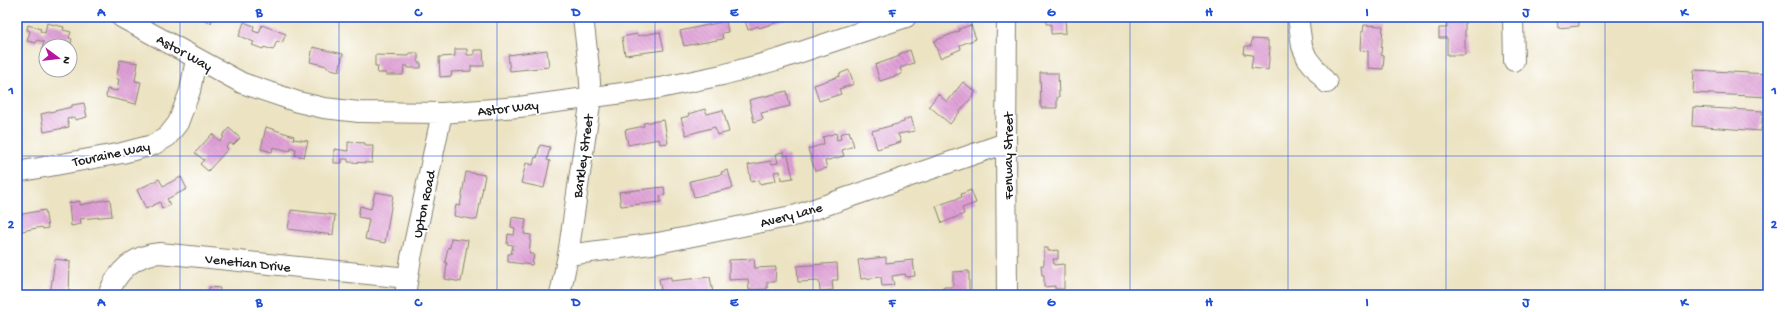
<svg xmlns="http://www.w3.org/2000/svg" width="1785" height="312" font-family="'Gochi Hand',sans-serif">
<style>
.building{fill:url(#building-back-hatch)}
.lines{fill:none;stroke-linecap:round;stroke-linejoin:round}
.minor-casing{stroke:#848070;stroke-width:22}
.minor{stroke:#fff;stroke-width:20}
.grid{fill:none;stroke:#1d4ed8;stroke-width:1;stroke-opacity:0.55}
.labels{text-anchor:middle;stroke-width:3.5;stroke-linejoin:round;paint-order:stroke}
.street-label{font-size:14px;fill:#1c1c1c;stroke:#fff}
.neatline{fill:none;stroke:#1d4ed8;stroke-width:1.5}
.grid-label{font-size:13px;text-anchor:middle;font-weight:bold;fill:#1d4ed8}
</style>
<defs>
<pattern id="building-back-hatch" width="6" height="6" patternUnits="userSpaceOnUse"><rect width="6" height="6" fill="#df9fd6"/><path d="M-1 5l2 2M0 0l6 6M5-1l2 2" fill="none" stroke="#bf88b7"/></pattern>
</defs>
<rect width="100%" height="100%" fill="#fff"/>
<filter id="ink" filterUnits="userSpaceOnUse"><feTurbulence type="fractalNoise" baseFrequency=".025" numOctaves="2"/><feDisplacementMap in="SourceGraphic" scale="8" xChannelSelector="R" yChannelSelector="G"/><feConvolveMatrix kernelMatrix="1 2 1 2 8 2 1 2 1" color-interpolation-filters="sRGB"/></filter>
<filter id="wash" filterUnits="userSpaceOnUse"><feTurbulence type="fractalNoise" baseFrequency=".012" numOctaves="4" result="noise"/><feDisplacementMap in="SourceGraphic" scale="16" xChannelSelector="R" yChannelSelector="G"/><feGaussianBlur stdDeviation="0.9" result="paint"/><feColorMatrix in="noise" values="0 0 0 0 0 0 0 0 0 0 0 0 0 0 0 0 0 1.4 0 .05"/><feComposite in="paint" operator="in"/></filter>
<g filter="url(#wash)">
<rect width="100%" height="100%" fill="#ece3c3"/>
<g id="blocks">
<path class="building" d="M 199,17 L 213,17 L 211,23 Z
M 744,17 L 788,17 L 789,19 L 759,28 L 758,26 L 748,30 Z
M 1046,17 L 1065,17 L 1066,33 L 1051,34 L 1051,24 L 1046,24 Z
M 1447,17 L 1465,17 L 1465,55 L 1447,55 L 1447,38 L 1439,38 L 1439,28 L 1447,28 Z
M 1557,17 L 1578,17 L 1579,26 L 1558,28 Z
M 726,21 L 728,32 L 722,33 L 723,39 L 684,46 L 680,31 Z
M 244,22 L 254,26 L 253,31 L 259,33 L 262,25 L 286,34 L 282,43 L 277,41 L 273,50 L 264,47 L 263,49 L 252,45 L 254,42 L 239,36 Z
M 47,23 L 64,27 L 63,30 L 71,32 L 69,38 L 72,39 L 70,46 L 46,46 L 46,50 L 42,49 L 44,42 L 37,40 L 36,43 L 27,41 L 30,31 L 27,30 L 28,25 L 41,29 L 40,31 L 45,33 Z
M 971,25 L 976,39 L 960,45 L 961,49 L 940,58 L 934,41 L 959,31 L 959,29 Z
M 1364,25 L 1383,26 L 1381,55 L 1384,56 L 1383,69 L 1368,68 L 1368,51 L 1360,50 L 1361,32 L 1363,32 Z
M 660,32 L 664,50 L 625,55 L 622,37 L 637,34 L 638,36 Z
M 1252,39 L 1268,40 L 1268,48 L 1270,48 L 1268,70 L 1251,68 L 1253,55 L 1244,54 L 1245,46 L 1251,46 Z
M 313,47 L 343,54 L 339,71 L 327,68 L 327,66 L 310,62 Z
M 455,49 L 467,49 L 467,55 L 474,55 L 474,50 L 483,50 L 484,66 L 471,66 L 471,71 L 451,72 L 452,76 L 440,77 L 439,57 L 455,56 Z
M 547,50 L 549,67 L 510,71 L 508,55 Z
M 910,50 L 914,63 L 900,68 L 902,74 L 880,81 L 875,65 L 900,56 L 899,54 Z
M 409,53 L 418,53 L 418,63 L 421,63 L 421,68 L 408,68 L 408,66 L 404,66 L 403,75 L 386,75 L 386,73 L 377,73 L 378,66 L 375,66 L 375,55 L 409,56 Z
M 120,60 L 138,63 L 135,81 L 141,82 L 136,104 L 106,97 L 107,89 L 117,91 L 119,79 L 116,79 Z
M 849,70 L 854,84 L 839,89 L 841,94 L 819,101 L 814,85 L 840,76 L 839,74 Z
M 1694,70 L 1768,74 L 1768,97 L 1693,93 Z
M 1040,73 L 1058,73 L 1059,97 L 1057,97 L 1057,108 L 1041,108 Z
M 963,82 L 976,92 L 950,124 L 929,106 L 938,94 L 947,102 Z
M 787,91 L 790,106 L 761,113 L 763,119 L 754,122 L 749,100 Z
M 84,103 L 87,117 L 75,120 L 75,117 L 67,119 L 69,127 L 44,132 L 41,114 L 72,107 L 72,105 Z
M 1693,107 L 1763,111 L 1761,131 L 1692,126 Z
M 705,109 L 707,114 L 723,110 L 729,132 L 717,135 L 715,127 L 686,135 L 681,118 L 689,116 L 688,114 Z
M 911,117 L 915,131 L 898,134 L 901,142 L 877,149 L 872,131 L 904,122 L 904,120 Z
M 664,120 L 668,143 L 660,144 L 659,139 L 628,145 L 625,130 L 644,126 L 643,123 Z
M 266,127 L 294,136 L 293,139 L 308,141 L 304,157 L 295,155 L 296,149 L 291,147 L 290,151 L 273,147 L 272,152 L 261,149 Z
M 229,128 L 240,138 L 233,145 L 230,143 L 226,147 L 228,149 L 208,171 L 200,164 L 204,160 L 195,153 L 212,134 L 220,141 L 224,137 L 222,136 Z
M 849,131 L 854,146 L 842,150 L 844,156 L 825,161 L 827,168 L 815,171 L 808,149 L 824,144 L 823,137 L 836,133 L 837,140 L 841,139 L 840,134 Z
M 348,142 L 365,143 L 365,146 L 373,146 L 372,163 L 348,162 L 348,159 L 342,159 L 342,163 L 334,163 L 334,149 L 348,151 Z
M 540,145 L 550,147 L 547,160 L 550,161 L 544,188 L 521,183 L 526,163 L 533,165 L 535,157 L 537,158 Z
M 783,152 L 784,156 L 788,155 L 793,178 L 781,180 L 780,171 L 774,172 L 776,181 L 759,184 L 759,180 L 751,182 L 748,165 L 771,161 L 772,164 L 778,163 L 776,154 Z
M 728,170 L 733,188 L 694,197 L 690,181 L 722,174 L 721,172 Z
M 466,172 L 485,175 L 477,220 L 454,216 L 456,205 L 460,206 Z
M 181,177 L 187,189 L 167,199 L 170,205 L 162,209 L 160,202 L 146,209 L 137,190 L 159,179 L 163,186 Z
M 664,187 L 665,195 L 660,196 L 661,202 L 621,206 L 619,192 Z
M 971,190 L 976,203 L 962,208 L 964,214 L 942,223 L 936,206 L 962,197 L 961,194 Z
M 375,192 L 393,195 L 385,243 L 365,239 L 369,219 L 358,217 L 360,206 L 371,209 Z
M 110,199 L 112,216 L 80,219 L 81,224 L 71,226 L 69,203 L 80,201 L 80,205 Z
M 45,210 L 48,228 L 43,229 L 42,227 L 17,232 L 17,215 Z
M 291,210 L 335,215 L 333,235 L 288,229 Z
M 512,217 L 526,219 L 524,234 L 531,235 L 529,254 L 534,254 L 532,265 L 508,262 L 508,254 L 511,254 L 513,245 L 507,244 L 508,234 L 514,235 L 515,228 L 511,227 Z
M 451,238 L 468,240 L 461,282 L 445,279 L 447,263 L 445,262 L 448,247 L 450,248 Z
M 1044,248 L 1048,248 L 1048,251 L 1058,250 L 1058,259 L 1053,259 L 1054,265 L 1064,264 L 1064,289 L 1055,289 L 1055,286 L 1044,287 L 1044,275 L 1042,275 L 1041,265 L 1044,265 Z
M 886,257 L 886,263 L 913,260 L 915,276 L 906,277 L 905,274 L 892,276 L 894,285 L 882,286 L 881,277 L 861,279 L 858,260 Z
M 55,259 L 70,261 L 69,295 L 50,295 Z
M 754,259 L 755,268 L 776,267 L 775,282 L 767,282 L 767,289 L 749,290 L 748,279 L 729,280 L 729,260 Z
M 837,263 L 838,280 L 832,280 L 833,290 L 820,291 L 819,281 L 798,282 L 797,266 Z
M 969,271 L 969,295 L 944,295 L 943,287 L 953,287 L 953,272 Z
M 671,277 L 671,281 L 710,277 L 713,293 L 700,295 L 662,295 L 659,279 Z
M 209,287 L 220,288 L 219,295 L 208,295 Z
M 180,291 L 181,295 L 161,295 L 161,294 Z"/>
</g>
</g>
<g filter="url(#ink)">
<use href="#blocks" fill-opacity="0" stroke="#848070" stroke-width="1"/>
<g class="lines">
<g class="minor-casing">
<path id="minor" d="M 121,17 L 242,83 L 298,102 L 324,108 L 359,112 L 442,113 L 519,107 L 660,88 L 722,75 L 780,59 L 906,17
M 1007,17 L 1006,143 L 1007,295
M 1298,17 L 1302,46 L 1307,58 L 1327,83
M 1513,17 L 1514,61
M 17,172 L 122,153 L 153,145 L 167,137 L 178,123 L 190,91 L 196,59
M 568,255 L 658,243 L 797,215 L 1006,143
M 108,295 C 117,271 134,255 160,253 L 408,278
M 405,295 L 411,258 L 442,113
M 560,295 L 568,255 L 591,98 L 589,68 L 583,17"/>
</g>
<use href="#minor" class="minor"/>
</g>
</g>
<path class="grid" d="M 180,17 L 180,295M 339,17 L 339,295M 497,17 L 497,295M 655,17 L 655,295M 813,17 L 813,295M 972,17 L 972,295M 1130,17 L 1130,295M 1288,17 L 1288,295M 1446,17 L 1446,295M 1605,17 L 1605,295M 17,156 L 1768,156"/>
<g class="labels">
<g class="street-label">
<text transform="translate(185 52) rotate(29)" y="5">Astor Way</text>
<text transform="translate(508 107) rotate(-6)" y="5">Astor Way</text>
<text transform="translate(111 153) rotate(-12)" y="5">Touraine Way</text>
<text transform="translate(582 156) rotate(-82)" y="5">Barkley Street</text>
<text transform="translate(1007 156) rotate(-90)" y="5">Fenway Street</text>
<text transform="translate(423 204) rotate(-78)" y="5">Upton Road</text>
<text transform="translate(791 214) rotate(-15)" y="5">Avery Lane</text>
<text transform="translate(248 262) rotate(6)" y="5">Venetian Drive</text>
</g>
</g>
<rect width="1785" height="312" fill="none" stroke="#fff" stroke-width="44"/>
<g transform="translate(58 58) rotate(105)"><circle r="19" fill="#ffffff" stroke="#a4a4a4"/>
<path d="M0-3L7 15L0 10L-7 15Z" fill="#b5179e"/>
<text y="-6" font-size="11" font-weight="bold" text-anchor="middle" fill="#1c1c1c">N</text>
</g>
<rect x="22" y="22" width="1741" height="268" class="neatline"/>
<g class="grid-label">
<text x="101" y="16">A</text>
<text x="259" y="16">B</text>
<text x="418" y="16">C</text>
<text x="576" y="16">D</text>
<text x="734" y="16">E</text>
<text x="892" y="16">F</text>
<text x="1051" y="16">G</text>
<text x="1209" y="16">H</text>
<text x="1367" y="16">I</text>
<text x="1526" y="16">J</text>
<text x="1684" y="16">K</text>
<text x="11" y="94">1</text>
<text x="1774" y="94">1</text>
<text x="11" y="228">2</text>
<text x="1774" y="228">2</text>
<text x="101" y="306">A</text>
<text x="259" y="306">B</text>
<text x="418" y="306">C</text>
<text x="576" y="306">D</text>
<text x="734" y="306">E</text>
<text x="892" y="306">F</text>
<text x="1051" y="306">G</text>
<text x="1209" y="306">H</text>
<text x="1367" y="306">I</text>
<text x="1526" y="306">J</text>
<text x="1684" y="306">K</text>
</g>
</svg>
